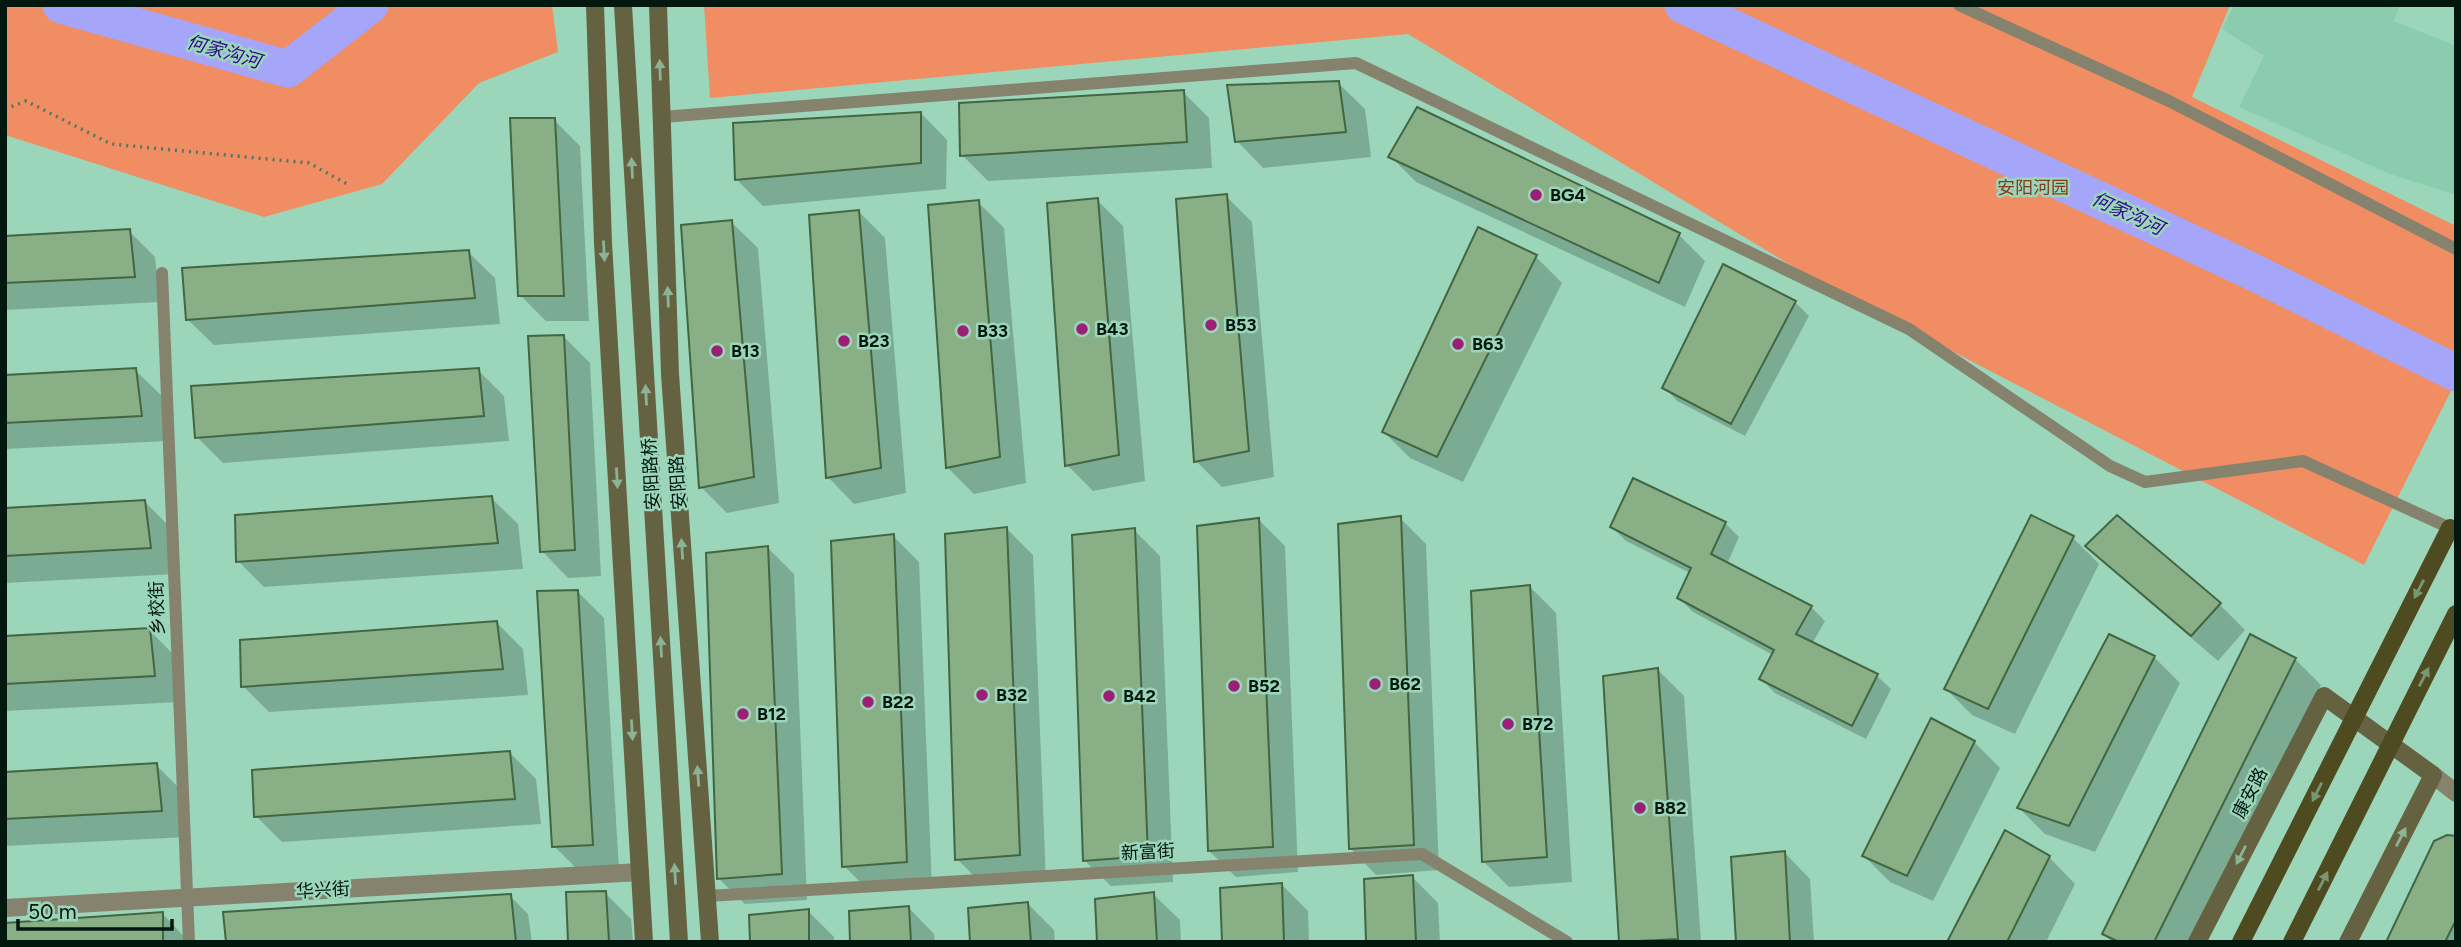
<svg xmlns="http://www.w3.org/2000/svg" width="2461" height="947" font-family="Figtree,'Noto Sans SC',sans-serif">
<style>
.built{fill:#8accad}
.green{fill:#f18d62}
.shadow{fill:#0003}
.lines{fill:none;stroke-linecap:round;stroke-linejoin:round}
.river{stroke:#a5a5fa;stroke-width:37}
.building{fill:#89af87;stroke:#426641;stroke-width:2}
.path{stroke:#507865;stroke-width:3.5;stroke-dasharray:2 5;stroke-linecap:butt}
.lane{stroke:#85836d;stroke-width:12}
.street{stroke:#85836d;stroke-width:18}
.secondary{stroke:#656241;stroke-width:18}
.primary-bridge{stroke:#4f4b21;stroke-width:18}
.oneway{fill:#8cb396}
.oneway2{fill:#799775}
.poi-dot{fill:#9b1f76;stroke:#9cd6ba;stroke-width:2.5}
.labels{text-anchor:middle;stroke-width:5;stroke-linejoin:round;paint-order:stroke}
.park-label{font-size:18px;fill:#833b19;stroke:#9cd6ba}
.poi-label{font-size:18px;font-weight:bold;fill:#02180e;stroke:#9cd6ba;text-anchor:start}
.street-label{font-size:18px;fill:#02180e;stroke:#9cd6ba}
.water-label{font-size:19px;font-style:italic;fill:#320b8c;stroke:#9cd6ba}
</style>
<rect width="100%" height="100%" fill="#9cd6ba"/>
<path class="built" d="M 2234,5 L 2400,5 L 2394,21 L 2456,46 L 2456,195 L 2390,174 L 2239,107 L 2264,56 L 2222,29 Z"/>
<path class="green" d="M 5,5 L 552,5 L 558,52 L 479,83 L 382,184 L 264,217 L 5,135 Z
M 704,5 L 2230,5 L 2192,97 L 2456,226 L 2456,381 L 2364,565 L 1817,281 L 1408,34 L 710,98 Z"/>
<path class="shadow" d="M 1338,83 L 1365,109 L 1371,157 L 1263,168 L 1237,141 Z
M 1183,92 L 1209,118 L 1212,168 L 988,181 L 962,155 Z
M 921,113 L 947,140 L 946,189 L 763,206 L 737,180 Z
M 554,120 L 580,146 L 589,321 L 546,321 L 520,295 Z
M 1390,156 L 1679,235 L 1705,261 L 1685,307 L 1416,182 Z
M 1226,196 L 1252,222 L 1274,477 L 1222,487 L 1196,461 Z
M 1097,200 L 1123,226 L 1145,481 L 1093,491 L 1067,465 Z
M 978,202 L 1004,228 L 1026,483 L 974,494 L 948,468 Z
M 859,212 L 885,238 L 906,493 L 854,504 L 828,477 Z
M 731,222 L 758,248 L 779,503 L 727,513 L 701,487 Z
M 129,231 L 155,257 L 160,302 L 5,310 L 5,237 Z
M 468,252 L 495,278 L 500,324 L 214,345 L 187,319 Z
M 1536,257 L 1562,283 L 1463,482 L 1410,458 L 1384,432 Z
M 1795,302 L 1809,316 L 1745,436 L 1677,401 L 1664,387 Z
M 564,337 L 590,363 L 601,576 L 568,578 L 542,551 Z
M 135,370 L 162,396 L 167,441 L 5,449 L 5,377 Z
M 478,370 L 504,396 L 509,441 L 223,463 L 197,437 Z
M 491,498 L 518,524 L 523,569 L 264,587 L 238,561 Z
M 145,502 L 171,528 L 176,574 L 5,583 L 5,510 Z
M 1400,518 L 1426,544 L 1439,870 L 1376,875 L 1350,848 Z
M 1259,520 L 1285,546 L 1298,872 L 1236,877 L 1209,851 Z
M 1725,523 L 1739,537 L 1727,564 L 1811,607 L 1825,621 L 1812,644 L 1877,676 L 1891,689 L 1866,739 L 1775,693 L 1761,679 L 1773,655 L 1693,612 L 1679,598 L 1690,573 L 1626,541 L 1612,527 Z
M 1007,529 L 1033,555 L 1046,881 L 983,885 L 957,859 Z
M 1134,530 L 1160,556 L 1173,882 L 1111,886 L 1084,860 Z
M 893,536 L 919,562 L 932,888 L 870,892 L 844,866 Z
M 2073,538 L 2099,564 L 2015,734 L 1972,715 L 1946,689 Z
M 2088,546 L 2219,604 L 2245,630 L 2218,661 L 2114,571 Z
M 768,548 L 794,574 L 807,900 L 745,904 L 718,878 Z
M 1530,587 L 1556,613 L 1572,882 L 1509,887 L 1483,861 Z
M 577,591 L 604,618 L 619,870 L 580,872 L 554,846 Z
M 497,623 L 523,649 L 528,695 L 269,712 L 243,686 Z
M 149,630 L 175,656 L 180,702 L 5,711 L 5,638 Z
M 2154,657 L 2180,683 L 2095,852 L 2045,834 L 2019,808 Z
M 2295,659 L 2321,685 L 2193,942 L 2112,942 L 2104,934 Z
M 1658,670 L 1684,696 L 1701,942 L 1620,942 Z
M 1974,742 L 2000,768 L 1933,901 L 1890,882 L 1864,856 Z
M 510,753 L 536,779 L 541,824 L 282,842 L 256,816 Z
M 156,765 L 183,792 L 188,837 L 5,846 L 5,773 Z
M 2456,839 L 2456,942 L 2388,942 Z
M 1784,852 L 1810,879 L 1814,942 L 1737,942 Z
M 2049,857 L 2075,884 L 2046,942 L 1949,942 Z
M 1412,877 L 1438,903 L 1440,942 L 1368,942 Z
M 1282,885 L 1308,911 L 1309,942 L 1223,942 Z
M 605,893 L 631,919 L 633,942 L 570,942 Z
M 1153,894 L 1180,920 L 1181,942 L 1099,942 Z
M 510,896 L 528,914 L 532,942 L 227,942 Z
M 1028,904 L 1054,930 L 1055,942 L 972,942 Z
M 908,907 L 934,934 L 935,942 L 852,942 Z
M 808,911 L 834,937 L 834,942 L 752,942 Z
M 163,914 L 189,942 L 5,942 Z"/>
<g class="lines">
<path class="river" d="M 61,5 L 288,69 L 370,5
M 1683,5 L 2251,271 L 2456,373"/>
</g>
<path class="building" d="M 1339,81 L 1346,132 L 1235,142 L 1227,85 Z
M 1184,90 L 1187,142 L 960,156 L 959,103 Z
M 1417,107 L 1680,233 L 1659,283 L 1388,157 Z
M 921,112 L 921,163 L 735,180 L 733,123 Z
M 510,118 L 555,118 L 564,296 L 518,296 Z
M 1227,194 L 1249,451 L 1194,462 L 1176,199 Z
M 1098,198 L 1119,455 L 1065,466 L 1047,203 Z
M 979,200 L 1000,457 L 946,468 L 928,205 Z
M 859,210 L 881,468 L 826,478 L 809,215 Z
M 732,220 L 754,477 L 699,488 L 681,225 Z
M 1478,227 L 1537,255 L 1437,457 L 1382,432 Z
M 130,229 L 135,277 L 5,283 L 5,236 Z
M 469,250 L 475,298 L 186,320 L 182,268 Z
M 1723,264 L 1796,301 L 1731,424 L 1662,388 Z
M 564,335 L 575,550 L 540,552 L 528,336 Z
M 136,368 L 142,416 L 5,423 L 5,375 Z
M 479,368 L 484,416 L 195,438 L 191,386 Z
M 1633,478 L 1726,522 L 1711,554 L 1812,606 L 1796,634 L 1878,674 L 1852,726 L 1759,679 L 1774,650 L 1677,598 L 1691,568 L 1610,527 Z
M 492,496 L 498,543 L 236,562 L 235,515 Z
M 145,500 L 151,548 L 5,556 L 5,508 Z
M 2031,515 L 2074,536 L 1988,709 L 1944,689 Z
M 2117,515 L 2221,603 L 2191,636 L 2085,546 Z
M 1401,516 L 1414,845 L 1349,849 L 1338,524 Z
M 1259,518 L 1273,847 L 1208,851 L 1197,526 Z
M 1007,527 L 1020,855 L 955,860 L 945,534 Z
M 1135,528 L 1148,856 L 1083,861 L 1072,535 Z
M 894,534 L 907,862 L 842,867 L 831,541 Z
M 768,546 L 782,874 L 717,879 L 706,553 Z
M 1530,585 L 1547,857 L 1482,862 L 1471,591 Z
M 578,590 L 593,845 L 552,847 L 537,591 Z
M 497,621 L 503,669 L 241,687 L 240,640 Z
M 150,628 L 155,676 L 5,684 L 5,636 Z
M 2109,634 L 2155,656 L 2069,826 L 2017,808 Z
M 2250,634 L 2296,658 L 2154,942 L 2119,942 L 2102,934 Z
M 1658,668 L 1678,939 L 1619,942 L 1603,676 Z
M 1931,718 L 1975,741 L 1907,876 L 1862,856 Z
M 510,751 L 515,799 L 254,817 L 252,770 Z
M 157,763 L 162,811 L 5,819 L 5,772 Z
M 2005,830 L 2050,856 L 2007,942 L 1947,942 Z
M 2447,835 L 2456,836 L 2456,920 L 2445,942 L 2386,942 L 2434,841 Z
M 1785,851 L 1790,942 L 1736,942 L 1731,857 Z
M 1413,875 L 1416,942 L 1366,942 L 1364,879 Z
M 1282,883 L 1284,942 L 1222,942 L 1220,888 Z
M 606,891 L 609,942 L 568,942 L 566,892 Z
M 1154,892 L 1157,942 L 1097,942 L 1095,899 Z
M 511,894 L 516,942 L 226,942 L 223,912 Z
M 1028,902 L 1031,942 L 970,942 L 968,908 Z
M 909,906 L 911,942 L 850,942 L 849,911 Z
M 809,909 L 809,942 L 750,942 L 749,915 Z
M 163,912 L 163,942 L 5,942 L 5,923 Z"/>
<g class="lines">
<path class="path" d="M 5,109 L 26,101 L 111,144 L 309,163 L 347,184"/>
<path class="lane" d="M 1959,5 L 2169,101 L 2456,249
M 662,117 L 1356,63 L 1909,329 L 2110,466 L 2145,482 L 2303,461 L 2450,528
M 162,273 L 189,942
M 707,896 L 1422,854 L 1567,942"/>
<path class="street" d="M 2433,775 L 2456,793
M 5,908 L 640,872"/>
<path class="secondary" d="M 595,5 L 603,243 L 644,942
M 623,5 L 679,942
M 658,5 L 670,374 L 710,942
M 2197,942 L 2324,696 L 2433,775 L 2348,942"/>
<path class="primary-bridge" d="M 2241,942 L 2450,528
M 2292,942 L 2456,614"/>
</g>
<defs><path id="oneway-solid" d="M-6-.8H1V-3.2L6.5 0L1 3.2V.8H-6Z" transform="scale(1.75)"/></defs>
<g class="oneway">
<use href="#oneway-solid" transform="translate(660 70) rotate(-92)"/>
<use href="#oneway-solid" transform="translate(632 168) rotate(-93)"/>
<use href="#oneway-solid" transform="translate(604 251) rotate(87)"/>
<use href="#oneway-solid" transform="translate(668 297) rotate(-92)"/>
<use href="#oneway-solid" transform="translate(646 395) rotate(-93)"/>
<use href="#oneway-solid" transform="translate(617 478) rotate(87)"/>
<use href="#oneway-solid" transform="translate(682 549) rotate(-94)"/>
<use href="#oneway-solid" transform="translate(661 647) rotate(-93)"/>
<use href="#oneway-solid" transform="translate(632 730) rotate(87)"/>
<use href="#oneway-solid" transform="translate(698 776) rotate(-94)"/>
<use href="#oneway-solid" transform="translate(2401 837) rotate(-63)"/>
<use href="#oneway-solid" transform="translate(2241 855) rotate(117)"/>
<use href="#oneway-solid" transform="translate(675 874) rotate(-93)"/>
</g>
<g class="oneway2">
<use href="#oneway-solid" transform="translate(2419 589) rotate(117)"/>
<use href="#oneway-solid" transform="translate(2424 677) rotate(-63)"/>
<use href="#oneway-solid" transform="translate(2317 792) rotate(117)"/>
<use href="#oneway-solid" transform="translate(2323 881) rotate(-63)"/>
</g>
<g class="poi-dot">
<circle cx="1536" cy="195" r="7"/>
<circle cx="1211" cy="325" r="7"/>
<circle cx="1082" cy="329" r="7"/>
<circle cx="963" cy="331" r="7"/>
<circle cx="844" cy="341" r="7"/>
<circle cx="1458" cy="344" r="7"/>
<circle cx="717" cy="351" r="7"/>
<circle cx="1375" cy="684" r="7"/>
<circle cx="1234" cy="686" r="7"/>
<circle cx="982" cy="695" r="7"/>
<circle cx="1109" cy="696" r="7"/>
<circle cx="868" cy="702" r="7"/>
<circle cx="743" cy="714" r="7"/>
<circle cx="1508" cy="724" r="7"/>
<circle cx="1640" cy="808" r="7"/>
</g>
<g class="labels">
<g class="park-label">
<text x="2033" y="194">安阳河园</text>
</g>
<g class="poi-label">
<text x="1550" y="201">BG4</text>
<text x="1225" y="331">B53</text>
<text x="1096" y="335">B43</text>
<text x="977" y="337">B33</text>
<text x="858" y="347">B23</text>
<text x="1472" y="350">B63</text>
<text x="731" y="357">B13</text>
<text x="1389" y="690">B62</text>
<text x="1248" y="692">B52</text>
<text x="996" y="701">B32</text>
<text x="1123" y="702">B42</text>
<text x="882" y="708">B22</text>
<text x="757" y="720">B12</text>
<text x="1522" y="730">B72</text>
<text x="1654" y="814">B82</text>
</g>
<g class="street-label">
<text transform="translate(651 474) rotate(-93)" y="6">安阳路桥</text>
<text transform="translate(678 483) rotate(-94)" y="6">安阳路</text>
<text transform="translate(157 608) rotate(-92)" y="6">乡校街</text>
<text transform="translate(2250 793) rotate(-63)" y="6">康安路</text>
<text transform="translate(1148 852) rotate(-3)" y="6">新富街</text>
<text transform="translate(323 890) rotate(-3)" y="6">华兴街</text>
</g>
<g class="water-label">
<text transform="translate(224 51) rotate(16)" y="7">何家沟河</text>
<text transform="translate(2128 213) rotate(25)" y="7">何家沟河</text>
</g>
</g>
<rect width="2461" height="947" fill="none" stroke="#02180e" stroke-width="14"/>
<path d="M18 919v10h154v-10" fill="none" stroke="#02180e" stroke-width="3.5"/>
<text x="28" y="919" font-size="21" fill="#02180e" stroke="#9cd6ba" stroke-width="5" paint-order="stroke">50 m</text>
</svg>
